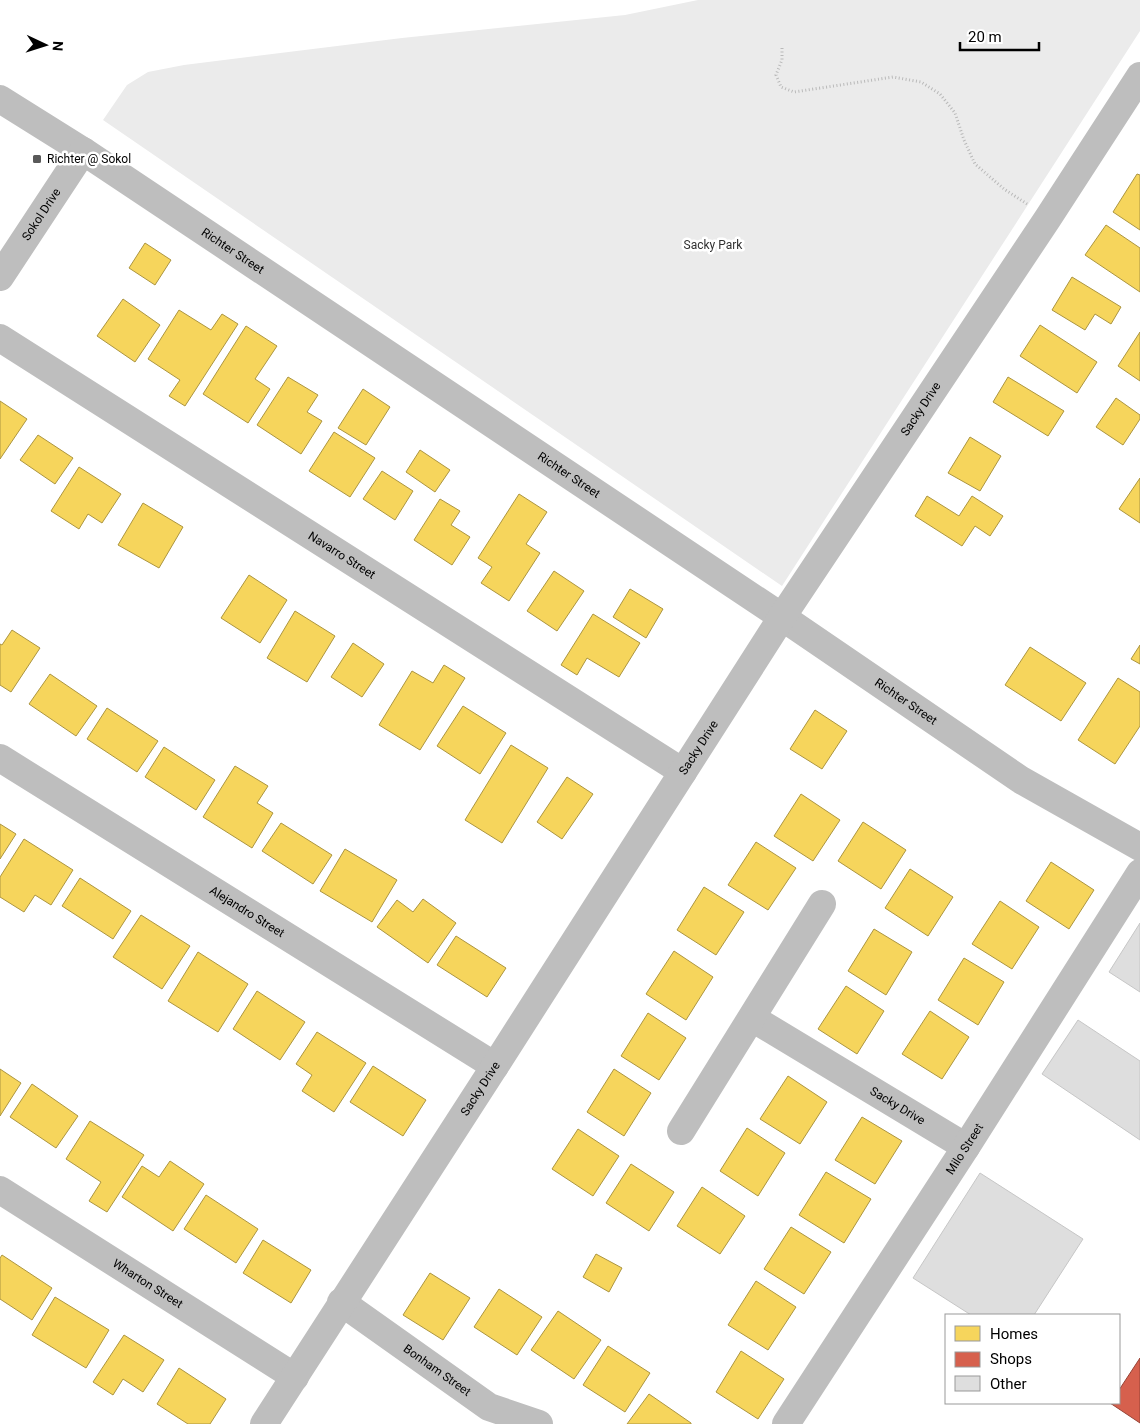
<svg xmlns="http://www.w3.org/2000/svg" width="1140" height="1424" font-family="Roboto,sans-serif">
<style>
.green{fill:#ebebeb}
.homes{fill:#f6d55c;stroke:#ac9540}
.shops{fill:#d6604d;stroke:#964336}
.building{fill:#dedede;stroke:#c6c6c6}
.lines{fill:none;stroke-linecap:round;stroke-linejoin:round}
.path{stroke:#b9b9b9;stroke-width:3;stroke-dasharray:1 2.5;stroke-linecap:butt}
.minor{stroke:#bebebe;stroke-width:28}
.poi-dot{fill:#595959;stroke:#fff;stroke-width:2}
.labels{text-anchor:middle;stroke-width:5;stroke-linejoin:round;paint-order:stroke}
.poi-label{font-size:12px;fill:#000;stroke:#fff;text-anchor:start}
.street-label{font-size:12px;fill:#000;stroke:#fff}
.park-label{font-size:12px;fill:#313131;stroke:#fff}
</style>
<rect width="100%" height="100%" fill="#fff"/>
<path class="green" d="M 698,0 L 1140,0 L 1140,31 L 782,586 L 103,120 L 127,85 L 148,72 L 184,65 L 402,38 L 625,15 Z"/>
<path class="homes" d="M 1137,174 L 1140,175 L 1140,230 L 1113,212 Z
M 1106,225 L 1140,248 L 1140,292 L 1085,255 Z
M 145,243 L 171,260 L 155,285 L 129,268 Z
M 1072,277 L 1121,307 L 1111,324 L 1095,314 L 1085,330 L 1052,310 Z
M 123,299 L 160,325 L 135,362 L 97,336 Z
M 179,310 L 211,330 L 222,314 L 238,324 L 185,406 L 169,396 L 180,380 L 148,359 Z
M 1040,325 L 1097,362 L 1077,393 L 1020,356 Z
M 246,326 L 277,346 L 255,379 L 270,389 L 248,423 L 203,394 Z
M 1140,332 L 1140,381 L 1118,366 Z
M 288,377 L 318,395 L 307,412 L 322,421 L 301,454 L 257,425 Z
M 1008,377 L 1064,411 L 1048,436 L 993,402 Z
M 363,389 L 390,407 L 366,445 L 338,428 Z
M 1116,398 L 1140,415 L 1140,419 L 1123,445 L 1096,427 Z
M 0,401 L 27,419 L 0,459 Z
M 334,432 L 375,458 L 350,497 L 309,471 Z
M 38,435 L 73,458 L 55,484 L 20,460 Z
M 970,437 L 1001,456 L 980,491 L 948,473 Z
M 420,450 L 450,470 L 435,492 L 406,472 Z
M 79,467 L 121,494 L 102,523 L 88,514 L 79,529 L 51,511 Z
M 382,471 L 413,491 L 395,520 L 363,499 Z
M 1140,478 L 1140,523 L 1119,509 Z
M 519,494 L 547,512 L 526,544 L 540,553 L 509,601 L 481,583 L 492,567 L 478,558 Z
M 927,496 L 959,516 L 972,496 L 1003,516 L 990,536 L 975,526 L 962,546 L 915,516 Z
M 440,499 L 460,511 L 451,525 L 470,537 L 452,565 L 414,540 Z
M 143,503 L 183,527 L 159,568 L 118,545 Z
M 554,571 L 584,591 L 557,631 L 527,611 Z
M 249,575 L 287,600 L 260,643 L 221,618 Z
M 630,589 L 663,609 L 646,638 L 613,617 Z
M 295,611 L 335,636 L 307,682 L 267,658 Z
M 593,614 L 640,643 L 619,677 L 587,658 L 577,675 L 561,665 Z
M 12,630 L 40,648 L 11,692 L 0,685 L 0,644 L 2,645 Z
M 353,643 L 384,664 L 362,697 L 331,677 Z
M 1140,645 L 1140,664 L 1131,659 Z
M 1030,647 L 1086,683 L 1061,721 L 1005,685 Z
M 444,665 L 465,678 L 420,750 L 379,725 L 412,671 L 433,683 Z
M 50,674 L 97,706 L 76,736 L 29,704 Z
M 1118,678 L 1140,692 L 1140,726 L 1115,764 L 1078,740 Z
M 463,706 L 506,733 L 480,774 L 437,746 Z
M 107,708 L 158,741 L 137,772 L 87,739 Z
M 815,710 L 847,731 L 822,769 L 790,749 Z
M 511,745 L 548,768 L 502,843 L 465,820 Z
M 164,747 L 215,780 L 196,810 L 145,777 Z
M 235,766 L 268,786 L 257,803 L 273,813 L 252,848 L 203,817 Z
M 567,777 L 593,794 L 562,839 L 537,822 Z
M 801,794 L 840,820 L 813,861 L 774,836 Z
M 863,822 L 906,850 L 881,889 L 838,861 Z
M 281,823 L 332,855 L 313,884 L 262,851 Z
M 0,824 L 16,834 L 0,859 Z
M 24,839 L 73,870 L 51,905 L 35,895 L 24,912 L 0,897 L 0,877 Z
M 756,842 L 796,868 L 768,910 L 728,885 Z
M 345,849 L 397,880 L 372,922 L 320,891 Z
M 1051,862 L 1094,890 L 1069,929 L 1026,901 Z
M 910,869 L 953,897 L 928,936 L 885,908 Z
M 80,878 L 131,911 L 113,939 L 62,906 Z
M 704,887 L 744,912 L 716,955 L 677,930 Z
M 423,899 L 456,923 L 428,963 L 377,927 L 397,900 L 413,912 Z
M 1000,901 L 1039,927 L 1012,969 L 972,944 Z
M 141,915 L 190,946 L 162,989 L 113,957 Z
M 874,929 L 912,952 L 886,995 L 848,971 Z
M 456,936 L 506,968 L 487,997 L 437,965 Z
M 674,951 L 713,977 L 686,1020 L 646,994 Z
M 198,952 L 248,984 L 218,1032 L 168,1001 Z
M 964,958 L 1004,982 L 978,1025 L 938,1000 Z
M 846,986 L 884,1011 L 857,1054 L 818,1029 Z
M 257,991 L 305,1022 L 280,1060 L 233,1029 Z
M 930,1011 L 969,1037 L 942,1079 L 902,1054 Z
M 648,1013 L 686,1038 L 659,1080 L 621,1056 Z
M 317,1032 L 366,1063 L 334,1112 L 302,1091 L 312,1075 L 296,1064 Z
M 373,1066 L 426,1100 L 403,1136 L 350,1102 Z
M 0,1069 L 21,1083 L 0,1116 Z
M 614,1069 L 651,1093 L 624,1136 L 587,1112 Z
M 788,1076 L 827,1102 L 800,1144 L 760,1119 Z
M 32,1084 L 78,1116 L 56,1148 L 10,1117 Z
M 862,1117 L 902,1141 L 875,1184 L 835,1160 Z
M 90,1121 L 144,1155 L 107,1212 L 89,1201 L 101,1182 L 66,1159 Z
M 747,1128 L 785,1153 L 758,1196 L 720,1171 Z
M 578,1129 L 619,1156 L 593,1196 L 552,1169 Z
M 170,1161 L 204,1184 L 173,1231 L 122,1197 L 142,1166 L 159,1177 Z
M 631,1164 L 674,1192 L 649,1231 L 606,1203 Z
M 826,1172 L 871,1199 L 844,1243 L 799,1215 Z
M 702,1187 L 745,1216 L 720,1254 L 677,1226 Z
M 206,1195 L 258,1229 L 236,1263 L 184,1229 Z
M 791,1227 L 831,1252 L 804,1294 L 764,1269 Z
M 263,1240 L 311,1270 L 291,1303 L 243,1273 Z
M 596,1254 L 622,1268 L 609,1292 L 583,1277 Z
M 2,1255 L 52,1288 L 32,1320 L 0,1299 L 0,1258 Z
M 430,1273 L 470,1298 L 443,1340 L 403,1315 Z
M 756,1281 L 796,1307 L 768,1350 L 728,1325 Z
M 499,1289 L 542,1317 L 517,1355 L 474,1327 Z
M 55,1297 L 109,1330 L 86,1368 L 32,1335 Z
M 558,1311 L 601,1340 L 574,1379 L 531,1350 Z
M 124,1335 L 164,1360 L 143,1392 L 123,1379 L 113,1395 L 93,1382 Z
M 608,1346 L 650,1373 L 625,1412 L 583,1385 Z
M 741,1351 L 784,1379 L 758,1419 L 716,1392 Z
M 179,1368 L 226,1399 L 210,1424 L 188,1424 L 157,1404 Z
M 649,1394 L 691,1423 L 691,1424 L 627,1424 Z"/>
<path class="shops" d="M 1140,1358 L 1140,1423 L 1110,1403 L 1119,1403 L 1119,1390 Z"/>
<path class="building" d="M 1140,923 L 1140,992 L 1109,972 Z
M 1078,1020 L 1140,1061 L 1140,1140 L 1042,1074 Z
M 980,1173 L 1083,1239 L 1034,1315 L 971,1315 L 913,1278 Z"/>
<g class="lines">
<path class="path" d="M 782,48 L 782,60 L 776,75 L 781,87 L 794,92 L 893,77 L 921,82 L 940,94 L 955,113 L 964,140 L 975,164 L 1004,189 L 1027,204"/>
<g class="minor">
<path id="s1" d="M 0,99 L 83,151 L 782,617 L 1021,780 L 1140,847"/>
<path id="s2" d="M 0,277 L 83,151"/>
<path id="s3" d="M 0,338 L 683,772"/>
<path id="s4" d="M 0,758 L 495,1066"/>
<path id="s5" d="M 752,1018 L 966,1147"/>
<path d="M 681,1131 L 822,904"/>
<path id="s6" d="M 0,1190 L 295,1377"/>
<path id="s7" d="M 341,1302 L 489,1407 L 539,1424"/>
<path id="s8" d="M 264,1424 L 495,1066 L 782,617 L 1048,218 L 1140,76"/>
<path id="s9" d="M 786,1424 L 966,1147 L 1140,873"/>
</g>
</g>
<rect class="poi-dot" x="32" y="154" width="10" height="10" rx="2.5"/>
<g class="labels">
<g class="poi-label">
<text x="47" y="163">Richter @ Sokol</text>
</g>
<g class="street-label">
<text dy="4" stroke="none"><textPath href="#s2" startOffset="75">Sokol Drive</textPath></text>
<text dy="4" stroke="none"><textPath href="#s1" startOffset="278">Richter Street</textPath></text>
<text dy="4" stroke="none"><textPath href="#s8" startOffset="1209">Sacky Drive</textPath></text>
<text dy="4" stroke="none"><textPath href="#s1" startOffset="682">Richter Street</textPath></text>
<text dy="4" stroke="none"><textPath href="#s3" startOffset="405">Navarro Street</textPath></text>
<text dy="4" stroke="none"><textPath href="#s1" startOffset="1088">Richter Street</textPath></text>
<text dy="4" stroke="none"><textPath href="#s8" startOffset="804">Sacky Drive</textPath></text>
<text dy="4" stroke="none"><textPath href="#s4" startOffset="291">Alejandro Street</textPath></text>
<text dy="4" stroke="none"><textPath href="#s8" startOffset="399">Sacky Drive</textPath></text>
<text dy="4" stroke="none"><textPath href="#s5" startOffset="170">Sacky Drive</textPath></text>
<text dy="4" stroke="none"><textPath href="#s9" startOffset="328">Milo Street</textPath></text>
<text dy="4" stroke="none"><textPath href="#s6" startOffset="175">Wharton Street</textPath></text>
<text dy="4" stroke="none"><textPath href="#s7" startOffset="118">Bonham Street</textPath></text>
</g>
<g class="park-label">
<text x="713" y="249">Sacky Park</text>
</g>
</g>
<rect x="945" y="1314" width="175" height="90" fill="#ffffff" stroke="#999999"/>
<rect x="955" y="1326" width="25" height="15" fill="#f6d55c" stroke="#999999"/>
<text x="990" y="1339" font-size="15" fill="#000000">Homes</text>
<rect x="955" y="1352" width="25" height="15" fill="#d6604d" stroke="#999999"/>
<text x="990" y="1364" font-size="15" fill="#000000">Shops</text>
<rect x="955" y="1376" width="25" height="15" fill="#dedede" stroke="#999999"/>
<text x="990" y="1389" font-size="15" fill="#000000">Other</text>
<g transform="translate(45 45) rotate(94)" stroke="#ffffff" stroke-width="4" paint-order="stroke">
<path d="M0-4L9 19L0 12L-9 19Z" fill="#000000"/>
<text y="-8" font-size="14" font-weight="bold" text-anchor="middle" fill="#000000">N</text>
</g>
<path d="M960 42v8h79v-8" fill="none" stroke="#000000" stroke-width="2.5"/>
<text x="968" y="42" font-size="15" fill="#000000" stroke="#ffffff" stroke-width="4" paint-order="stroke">20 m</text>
</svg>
